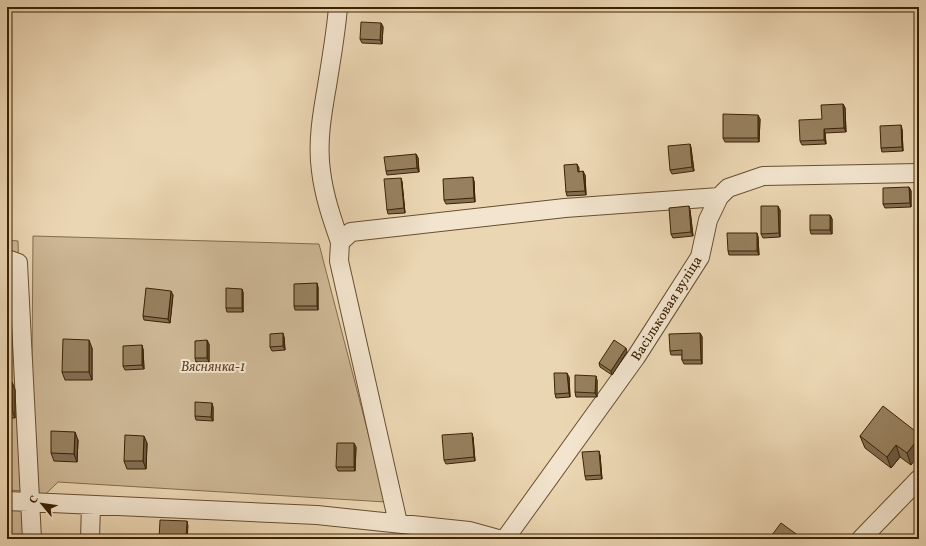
<svg xmlns="http://www.w3.org/2000/svg" width="926" height="546" font-family="Vollkorn,serif">
<style>
.green{fill:#cdb795;stroke:#846c4c}
.lines{fill:none;stroke-linecap:round;stroke-linejoin:round}
.minor-casing{stroke:#684f2f;stroke-width:20}
.minor{stroke:#f2e4ce;stroke-width:18}
.wall{fill:#826e52;stroke:#3c2203}
.shaded-wall{fill:#6a5a42;stroke:#3c2203}
.building{fill:#97805f;stroke:#3c2203}
.labels{text-anchor:middle;stroke-width:4;stroke-linejoin:round;paint-order:stroke}
.street-label{font-size:14px;fill:#3c2203;stroke:#f2e4ce}
.park-label{font-size:14px;font-style:italic;fill:#604728;stroke:#f2e4ce}
</style>
<rect width="100%" height="100%" fill="#ebd6b3"/>
<filter id="stains"><feTurbulence type="fractalNoise" baseFrequency=".005" numOctaves="4"/><feColorMatrix values="0 0 0 0 .2 0 0 0 0 .09 0 0 0 0 .02 0 0 0 .5 -.17"/></filter>
<radialGradient id="worn" r=".72"><stop offset=".6" stop-color="#630" stop-opacity="0"/><stop offset="1" stop-color="#630" stop-opacity=".3"/></radialGradient>
<path class="green" d="M 33,236 L 319,244 L 386,502 L 58,482 L 24,515 L 26,539 L 7,539 L 7,499 L 31,500 Z
M 7,240 L 18,241 L 25,491 L 7,490 Z"/>
<g class="lines">
<g class="minor-casing">
<path id="minor" d="M 338,7 C 336,33 331,60 327,86 C 322,114 317,143 321,171 C 324,196 332,219 340,242
M 7,259 L 18,263 L 32,539
M 7,501 L 317,515 L 469,531 L 498,539
M 398,523 L 339,261 L 340,242 L 351,232 L 565,208 L 719,197
M 90,539 L 91,505
M 505,539 L 636,357 L 700,257 L 708,220 L 719,197 L 728,188 L 763,176 L 919,173
M 861,539 L 919,479"/>
</g>
<use href="#minor" class="minor"/>
</g>
<path class="wall" d="M 381,23 L 383,27 L 382,44 L 362,43 L 360,39 Z
M 843,104 L 845,108 L 846,132 L 825,133 L 826,144 L 802,145 L 800,141 L 822,119 Z
M 760,119 L 759,142 L 725,142 L 723,138 Z
M 902,129 L 903,151 L 882,152 L 881,148 Z
M 690,144 L 691,148 L 694,171 L 672,174 L 670,170 Z
M 416,154 L 418,158 L 419,172 L 387,175 L 386,171 Z
M 577,164 L 579,168 L 579,171 L 585,175 L 586,195 L 567,196 L 566,192 Z
M 401,178 L 402,182 L 405,213 L 388,214 L 387,210 Z
M 474,181 L 475,202 L 446,204 L 444,200 Z
M 909,187 L 911,191 L 911,207 L 885,208 L 883,204 Z
M 690,210 L 693,236 L 673,238 L 671,234 Z
M 780,210 L 780,237 L 763,238 L 761,234 Z
M 830,215 L 832,219 L 832,234 L 811,234 L 810,230 Z
M 757,233 L 758,237 L 759,255 L 729,255 L 728,251 Z
M 317,283 L 318,288 L 318,310 L 295,310 L 294,306 Z
M 242,289 L 243,293 L 243,312 L 227,312 L 226,308 Z
M 173,295 L 170,323 L 144,320 L 143,316 Z
M 700,333 L 702,337 L 702,364 L 684,364 L 682,360 L 682,355 L 671,355 L 670,351 Z
M 284,337 L 285,350 L 272,351 L 270,347 Z
M 209,344 L 209,362 L 196,362 L 195,358 Z
M 92,348 L 92,380 L 65,380 L 62,372 Z
M 143,349 L 144,369 L 125,370 L 123,366 Z
M 627,352 L 612,375 L 600,367 L 599,363 Z
M 569,377 L 570,397 L 556,398 L 555,394 Z
M 597,380 L 597,397 L 576,397 L 575,392 Z
M 7,382 L 12,382 L 15,390 L 15,418 L 7,418 Z
M 213,407 L 213,421 L 196,420 L 195,416 Z
M 919,434 L 911,465 L 900,457 L 891,468 L 865,448 L 860,436 Z
M 473,437 L 475,461 L 446,464 L 444,460 Z
M 78,440 L 77,462 L 54,461 L 51,453 Z
M 147,443 L 146,469 L 127,469 L 124,461 Z
M 356,447 L 355,471 L 338,471 L 336,467 Z
M 600,455 L 602,479 L 586,480 L 585,476 Z"/>
<path class="shaded-wall" d="M 381,23 L 383,27 L 382,44 L 380,40 Z
M 843,104 L 845,108 L 846,132 L 844,128 Z
M 758,115 L 760,119 L 759,142 L 758,138 Z
M 901,125 L 902,129 L 903,151 L 902,147 Z
M 824,129 L 825,133 L 826,144 L 824,140 Z
M 690,144 L 691,148 L 694,171 L 692,167 Z
M 416,154 L 418,158 L 419,172 L 417,168 Z
M 583,171 L 585,175 L 586,195 L 585,191 Z
M 473,177 L 474,181 L 475,202 L 474,198 Z
M 401,178 L 402,182 L 405,213 L 404,208 Z
M 909,187 L 911,191 L 911,207 L 910,203 Z
M 689,206 L 690,210 L 693,236 L 691,232 Z
M 778,206 L 780,210 L 780,237 L 779,233 Z
M 830,215 L 832,219 L 832,234 L 830,230 Z
M 757,233 L 758,237 L 759,255 L 757,251 Z
M 7,276 L 8,280 L 9,297 L 7,293 Z
M 317,283 L 318,288 L 318,310 L 317,306 Z
M 242,289 L 243,293 L 243,312 L 242,308 Z
M 171,291 L 173,295 L 170,323 L 168,319 Z
M 283,333 L 284,337 L 285,350 L 283,346 Z
M 700,333 L 702,337 L 702,364 L 701,360 Z
M 89,340 L 92,348 L 92,380 L 89,372 Z
M 207,340 L 209,344 L 209,362 L 207,358 Z
M 142,345 L 143,349 L 144,369 L 142,365 Z
M 626,348 L 627,352 L 612,375 L 611,371 Z
M 567,373 L 569,377 L 570,397 L 569,393 Z
M 596,376 L 597,380 L 597,397 L 595,393 Z
M 12,382 L 15,390 L 15,418 L 12,410 Z
M 212,403 L 213,407 L 213,421 L 211,417 Z
M 75,432 L 78,440 L 77,462 L 74,454 Z
M 472,433 L 473,437 L 475,461 L 474,457 Z
M 144,436 L 147,443 L 146,469 L 143,461 Z
M 919,438 L 919,455 L 911,465 L 907,453 Z
M 354,443 L 356,447 L 355,471 L 354,467 Z
M 896,445 L 900,457 L 891,468 L 887,457 Z
M 599,451 L 600,455 L 602,479 L 601,475 Z
M 187,521 L 188,526 L 187,539 L 186,539 Z"/>
<path class="building" d="M 361,22 L 381,23 L 380,40 L 360,39 Z
M 843,104 L 844,128 L 824,129 L 824,140 L 800,141 L 799,120 L 822,119 L 821,105 Z
M 723,114 L 758,115 L 758,138 L 723,138 Z
M 901,125 L 902,147 L 881,148 L 880,126 Z
M 690,144 L 692,167 L 670,170 L 668,146 Z
M 416,154 L 417,168 L 386,171 L 384,157 Z
M 577,164 L 578,172 L 583,171 L 585,191 L 566,192 L 564,165 Z
M 473,177 L 474,198 L 444,200 L 443,179 Z
M 401,178 L 404,208 L 387,210 L 384,179 Z
M 909,187 L 910,203 L 883,204 L 883,188 Z
M 689,206 L 691,232 L 671,234 L 669,208 Z
M 761,206 L 778,206 L 779,233 L 761,234 Z
M 810,215 L 830,215 L 830,230 L 810,230 Z
M 727,233 L 757,233 L 757,251 L 728,251 Z
M 317,283 L 317,306 L 294,306 L 294,284 Z
M 146,288 L 171,291 L 168,319 L 143,316 Z
M 226,288 L 242,289 L 242,308 L 226,308 Z
M 283,333 L 283,346 L 270,347 L 270,334 Z
M 700,333 L 701,360 L 682,360 L 682,350 L 670,351 L 669,334 Z
M 63,339 L 89,340 L 89,372 L 62,372 Z
M 207,340 L 207,358 L 195,358 L 195,341 Z
M 614,340 L 626,348 L 611,371 L 599,363 Z
M 142,345 L 142,365 L 123,366 L 123,346 Z
M 554,373 L 567,373 L 569,393 L 555,394 Z
M 575,375 L 596,376 L 595,393 L 575,392 Z
M 7,382 L 12,382 L 12,410 L 7,410 Z
M 195,402 L 212,403 L 211,417 L 195,416 Z
M 883,406 L 919,434 L 919,438 L 907,453 L 896,445 L 887,457 L 860,436 Z
M 51,431 L 75,432 L 74,454 L 51,453 Z
M 472,433 L 474,457 L 444,460 L 442,435 Z
M 125,435 L 144,436 L 143,461 L 124,461 Z
M 337,443 L 354,443 L 354,467 L 336,467 Z
M 599,451 L 601,475 L 585,476 L 582,452 Z
M 160,520 L 187,521 L 186,539 L 159,539 Z
M 781,523 L 803,539 L 769,539 Z"/>
<g class="labels">
<g class="street-label">
<text transform="translate(666 308) rotate(-58)" y="5">Васільковая вуліца</text>
</g>
<g class="park-label">
<text x="213" y="371">Вяснянка-1</text>
</g>
</g>
<rect width="926" height="546" fill="none" stroke="#ebd6b3" stroke-width="24"/>
<rect x="8" y="8" width="910" height="530" fill="none" stroke="#3c2203" stroke-width="2"/>
<rect x="12" y="12" width="902" height="522" fill="none" stroke="#3c2203"/>
<g transform="translate(42 504) rotate(299)" stroke="#f2e4ce" stroke-width="3" paint-order="stroke">
<path d="M0-3L7 15L0 10L-7 15Z" fill="#3c2203"/>
<text y="-6" font-size="11" font-weight="bold" text-anchor="middle" fill="#3c2203">С</text>
</g>
<rect width="100%" height="100%" filter="url(#stains)"/>
<rect width="100%" height="100%" fill="url(#worn)"/>
</svg>
